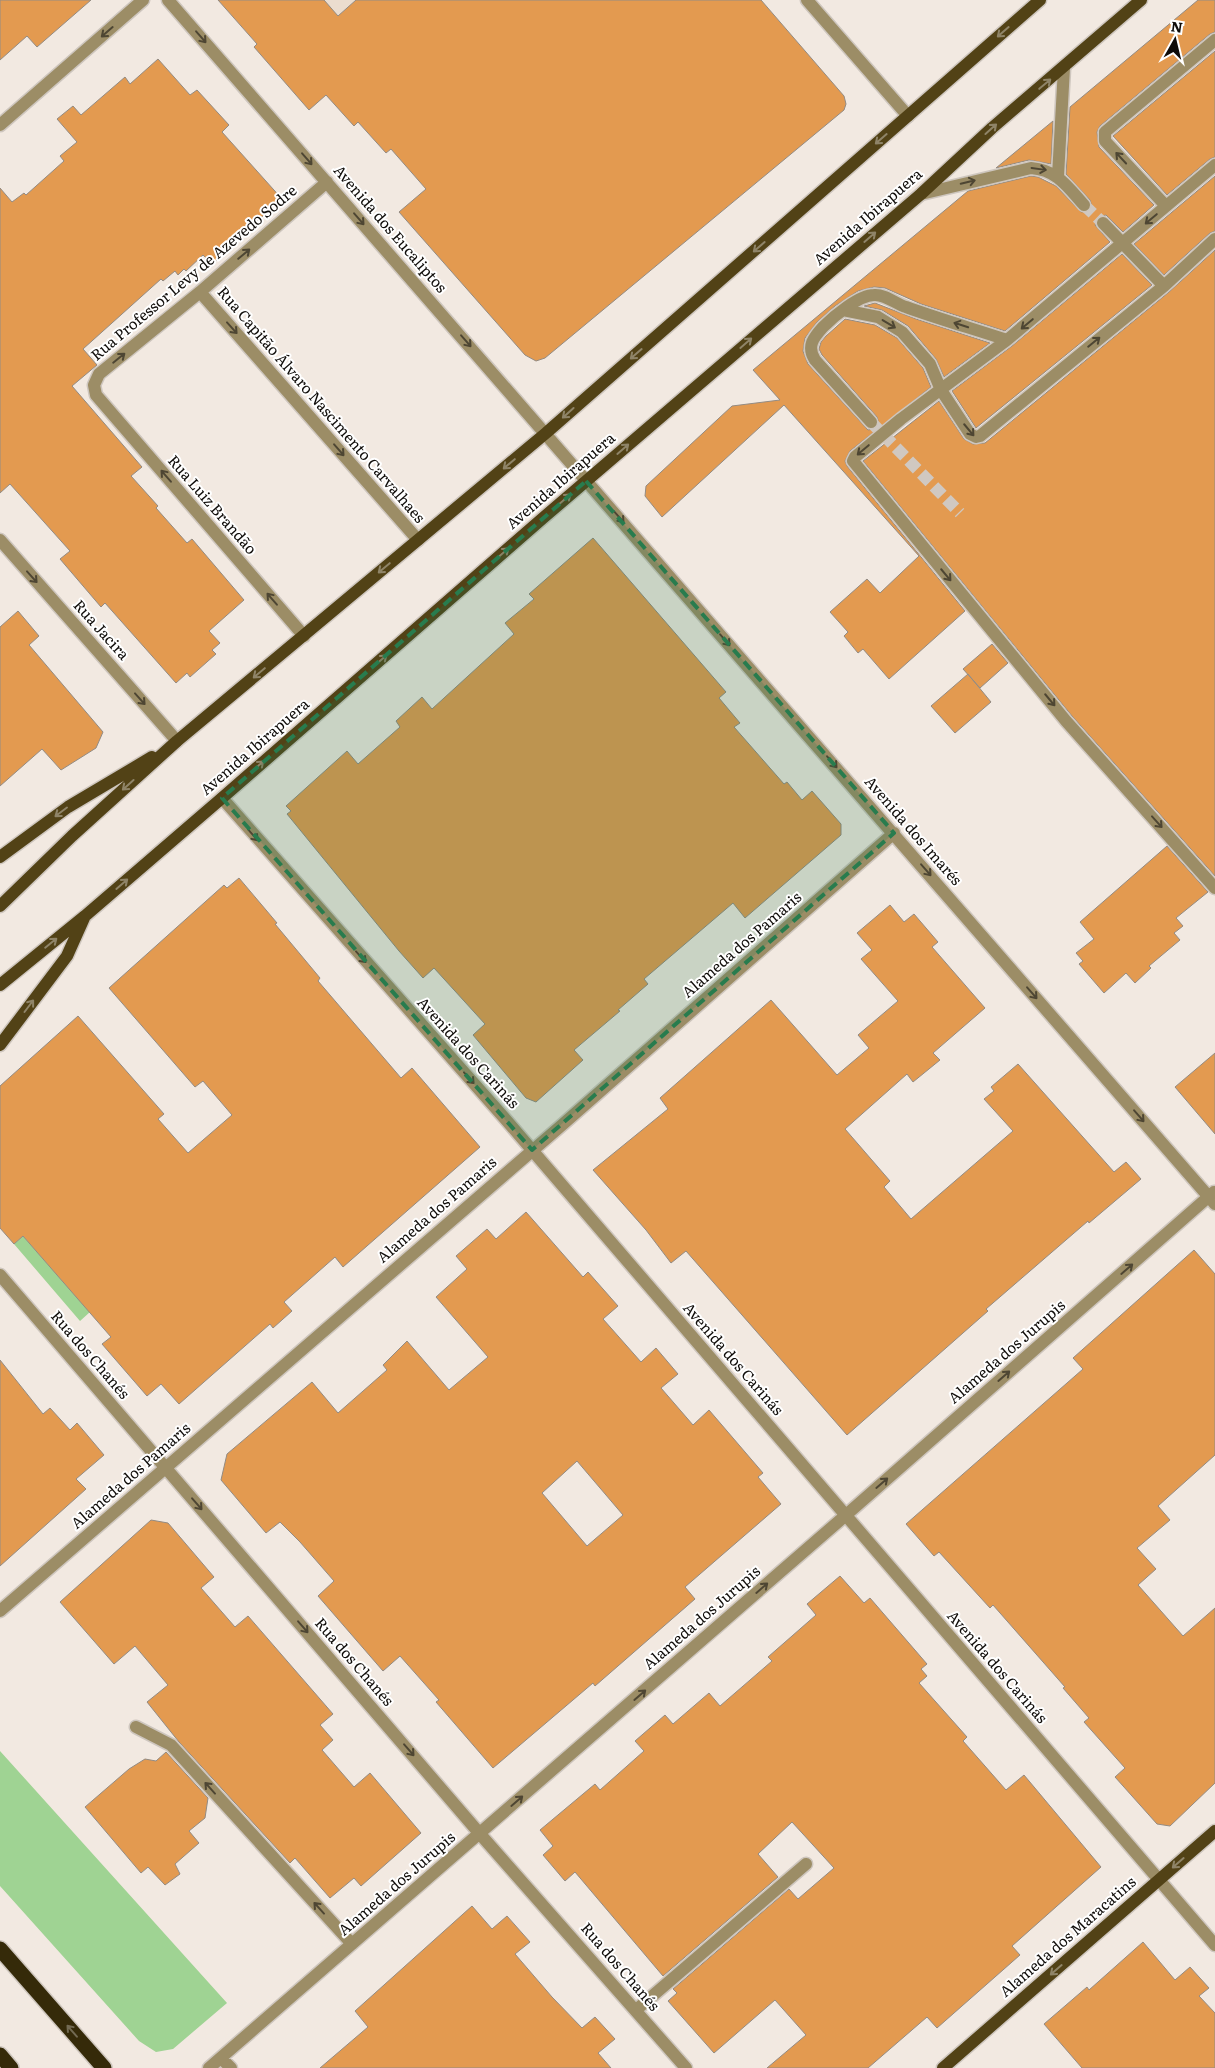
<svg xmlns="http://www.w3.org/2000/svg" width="1215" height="2068" font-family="Literata,serif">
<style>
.built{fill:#ebddcf}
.green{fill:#9fd393}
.building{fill:#e39a50;stroke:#938b83;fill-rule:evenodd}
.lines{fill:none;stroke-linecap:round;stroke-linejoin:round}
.minor-tunnel{stroke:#d0c8c1;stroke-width:12;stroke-dasharray:12 6;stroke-linecap:butt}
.minor-casing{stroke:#cec6be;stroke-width:15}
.major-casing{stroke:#cec6be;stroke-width:15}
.highway-casing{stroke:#cec6be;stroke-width:18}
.minor{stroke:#9c8d66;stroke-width:12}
.major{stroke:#524216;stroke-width:12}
.highway{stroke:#352a09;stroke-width:15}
.oneway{stroke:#4e4633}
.oneway2{stroke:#8f8468}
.oneway3{stroke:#726a53}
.marked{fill:#287c4e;fill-opacity:0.2;stroke:#287c4e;stroke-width:4;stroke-dasharray:10 6;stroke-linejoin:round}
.labels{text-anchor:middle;stroke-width:4;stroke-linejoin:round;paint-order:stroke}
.street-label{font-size:15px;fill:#0f0c09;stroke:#fff}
</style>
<rect width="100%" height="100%" fill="#f2e9e1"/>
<path class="built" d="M 324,0 L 356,0 L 338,16 Z"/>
<path class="green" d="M 23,1236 L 90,1312 L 80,1321 L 14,1244 Z
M 0,1751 L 227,2003 L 173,2049 L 156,2052 L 139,2041 L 0,1886 Z"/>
<path class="building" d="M 0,0 L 91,0 L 37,47 L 27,36 L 0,60 Z
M 218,0 L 324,0 L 338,16 L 356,0 L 761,0 L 844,96 L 846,104 L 844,110 L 545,358 L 536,361 L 525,355 L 399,212 L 426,189 L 391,149 L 386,153 L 358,122 L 354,126 L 326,95 L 309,110 L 254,47 L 257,44 Z
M 1198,0 L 1215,0 L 1215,32 L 1210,34 L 1100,126 L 1097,132 L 1099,147 L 1154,205 L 1123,232 L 1106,215 L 1098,217 L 1095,225 L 1110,242 L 1005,331 L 921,304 L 885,288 L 874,287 L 858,291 L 835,306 L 817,322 L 805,338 L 803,351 L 808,364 L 868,430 L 877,428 L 879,424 L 877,417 L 822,355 L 819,349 L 821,342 L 826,336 L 845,319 L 875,325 L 897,338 L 923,368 L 931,387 L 850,451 L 845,461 L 847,466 L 965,611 L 889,679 L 863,649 L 858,653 L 844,636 L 848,632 L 830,612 L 867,579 L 880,593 L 919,556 L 784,405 L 662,517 L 645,496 L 646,486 L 732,406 L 780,400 L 753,370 L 968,191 L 1031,176 L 1038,177 L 1056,186 L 1081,212 L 1090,211 L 1092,207 L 1090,200 L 1066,174 L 1070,107 Z
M 1215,51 L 1215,157 L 1210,159 L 1167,195 L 1113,136 Z
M 158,59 L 190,95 L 197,90 L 229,125 L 222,132 L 282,199 L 226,249 L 228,251 L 212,264 L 203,255 L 186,271 L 184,269 L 178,275 L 175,271 L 163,281 L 161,279 L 112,323 L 83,349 L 97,365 L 72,386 L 142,467 L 131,476 L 158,506 L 156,508 L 187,543 L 192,539 L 244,600 L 209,631 L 220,643 L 212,650 L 216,654 L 190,677 L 187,673 L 176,683 L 105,603 L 101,607 L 60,559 L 70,551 L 10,484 L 0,493 L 0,188 L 12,202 L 24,193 L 26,195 L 64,161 L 60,156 L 77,142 L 57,119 L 73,106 L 81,115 L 125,77 L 130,84 Z
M 1053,121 L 1051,164 L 1029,160 L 996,168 Z
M 1215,176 L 1215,231 L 1210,233 L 1164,275 L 1134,244 Z
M 1215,250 L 1215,876 L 1072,716 L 863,461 L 939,401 L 964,439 L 973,444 L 985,443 L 1169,292 Z
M 1122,254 L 1152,285 L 976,428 L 952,391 L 1012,346 Z
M 875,303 L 916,319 L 990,343 L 944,377 L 936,359 L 908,326 L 882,310 L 864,306 Z
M 593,538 L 726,692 L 719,698 L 740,723 L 734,727 L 784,784 L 787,782 L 802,800 L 812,791 L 841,824 L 841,835 L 745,918 L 733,903 L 644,979 L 648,984 L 618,1010 L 620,1011 L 574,1050 L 583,1060 L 536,1102 L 526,1098 L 473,1035 L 485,1024 L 434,968 L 423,978 L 399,951 L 287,814 L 291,811 L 286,806 L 347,751 L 358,764 L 400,727 L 396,721 L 422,697 L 432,709 L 514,634 L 505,623 L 534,599 L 529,594 Z
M 18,611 L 39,636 L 29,645 L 103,732 L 96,748 L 61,770 L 42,749 L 0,786 L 0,627 Z
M 992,644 L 1008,663 L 980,688 L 963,669 Z
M 968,674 L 991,702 L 955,733 L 931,706 Z
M 1167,846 L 1208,892 L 1176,918 L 1183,926 L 1174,933 L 1180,940 L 1149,966 L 1151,968 L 1135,983 L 1126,973 L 1104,993 L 1079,964 L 1083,961 L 1076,953 L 1094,939 L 1080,922 Z
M 239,878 L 277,923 L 275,924 L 320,978 L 318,981 L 401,1078 L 412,1068 L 480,1147 L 343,1267 L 335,1257 L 284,1302 L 292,1311 L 273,1328 L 270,1324 L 179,1404 L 161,1384 L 147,1396 L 102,1344 L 111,1337 L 23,1236 L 14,1244 L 0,1228 L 0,1086 L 78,1016 L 164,1114 L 158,1119 L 188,1153 L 232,1115 L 203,1081 L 195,1087 L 109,988 L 224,885 L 227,888 Z
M 890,905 L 904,922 L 914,914 L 938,942 L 932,947 L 985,1008 L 933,1053 L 940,1060 L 913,1082 L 907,1074 L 845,1129 L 890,1181 L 884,1187 L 911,1219 L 1013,1131 L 984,1099 L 994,1091 L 991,1087 L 1018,1064 L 1114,1172 L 1126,1162 L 1141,1179 L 1089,1223 L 1088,1221 L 986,1309 L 988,1311 L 847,1435 L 686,1251 L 671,1263 L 646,1230 L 593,1170 L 668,1109 L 660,1098 L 771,1000 L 837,1075 L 869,1048 L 858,1035 L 898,1001 L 861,959 L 872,950 L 857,933 Z
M 1215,1053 L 1215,1134 L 1175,1087 Z
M 526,1212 L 583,1277 L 588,1272 L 618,1306 L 603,1319 L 641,1362 L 656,1348 L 678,1374 L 661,1388 L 693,1425 L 709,1410 L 763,1473 L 758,1477 L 781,1504 L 685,1587 L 695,1599 L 595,1686 L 593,1683 L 493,1768 L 436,1702 L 439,1700 L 400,1656 L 383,1671 L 318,1596 L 334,1581 L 300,1542 L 280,1522 L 266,1533 L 221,1480 L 227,1454 L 312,1382 L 338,1413 L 387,1370 L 383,1365 L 407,1341 L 449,1390 L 488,1357 L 436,1297 L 467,1269 L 456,1256 L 487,1229 L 496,1239 ZM 577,1461 L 623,1515 L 587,1546 L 542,1493 Z
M 1194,1250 L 1215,1274 L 1215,1455 L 1158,1506 L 1170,1520 L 1137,1548 L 1156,1569 L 1138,1585 L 1183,1636 L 1215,1608 L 1215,1783 L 1170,1826 L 1157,1824 L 1115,1777 L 1125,1768 L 1084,1722 L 1089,1718 L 1063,1688 L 1065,1687 L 993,1605 L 990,1608 L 939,1552 L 934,1556 L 906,1524 L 1083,1369 L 1073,1358 Z
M 0,1360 L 43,1414 L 50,1408 L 70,1430 L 77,1423 L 104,1455 L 76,1479 L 86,1489 L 0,1566 Z
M 151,1520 L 168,1523 L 214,1577 L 201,1588 L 235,1627 L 248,1616 L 333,1714 L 320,1725 L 333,1740 L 322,1750 L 354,1787 L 370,1773 L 421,1833 L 361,1886 L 354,1878 L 330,1898 L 295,1858 L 290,1863 L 179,1742 L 147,1702 L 168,1685 L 135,1646 L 114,1664 L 60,1602 Z
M 840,1576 L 864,1603 L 870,1598 L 927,1664 L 921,1669 L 927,1676 L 919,1683 L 967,1737 L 963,1741 L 1006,1790 L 1024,1775 L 1101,1867 L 1012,1946 L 1020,1955 L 937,2028 L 927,2017 L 868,2068 L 767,2068 L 806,2035 L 775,2000 L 714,2053 L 668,2001 L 677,1993 L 673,1989 L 789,1889 L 798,1899 L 834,1868 L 792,1822 L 758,1854 L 778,1877 L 663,1976 L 575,1872 L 565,1881 L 543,1855 L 553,1846 L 540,1830 L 595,1784 L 600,1790 L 644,1751 L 635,1741 L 665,1715 L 673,1724 L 709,1693 L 720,1706 L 772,1661 L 768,1657 L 816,1615 L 807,1604 Z
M 166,1752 L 208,1798 L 205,1818 L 189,1831 L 199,1843 L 175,1864 L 180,1874 L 165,1885 L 148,1867 L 141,1873 L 85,1807 L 129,1769 L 145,1759 L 156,1761 Z
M 472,1906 L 492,1929 L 507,1916 L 530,1942 L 515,1954 L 552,1997 L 582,2028 L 595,2017 L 615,2039 L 598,2053 L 611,2068 L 320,2068 L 368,2027 L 355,2011 Z
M 1143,1942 L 1175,1980 L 1190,1967 L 1209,1988 L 1199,1996 L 1215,2013 L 1215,2068 L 1082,2068 L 1044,2024 L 1087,1987 L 1089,1990 Z"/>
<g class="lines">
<path class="minor-tunnel" d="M 1084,205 L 1103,223
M 871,422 L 960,513"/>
<g class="minor-casing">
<path id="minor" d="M 168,0 L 1215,1204
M 807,0 L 908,116
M 0,125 L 143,0
M 1215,165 L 1007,340 L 901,419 L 855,457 L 853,461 L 1066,721 L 1215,888
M 1058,176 L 1064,68
M 921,194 L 1031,168 C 1057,170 1067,186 1084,205
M 1166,206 L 1105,141 L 1105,132 L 1215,40
M 1103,223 L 1164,286
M 200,292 L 418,540
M 843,310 L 878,317 L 902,332 L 930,364 L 941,390 L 970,434 L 976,437 L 980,436 L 1164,286 L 1215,239
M 871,422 L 815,360 C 806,346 814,337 823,327 C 834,316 859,295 874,295 C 885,294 896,304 906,307 C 939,319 974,329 1007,340
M 0,540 L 177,741
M 304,636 L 96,395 L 94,385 L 99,374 L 200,292 L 327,182
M 222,798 L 507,1121 L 1215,1945
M 0,1275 L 480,1834 L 686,2068
M 0,1611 L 562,1125 L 894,833
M 136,1727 L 171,1745 L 352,1944
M 636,2010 L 806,1864
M 221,2058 L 231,2068
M 209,2068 L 846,1515 L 1214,1192"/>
</g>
<g class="major-casing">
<path id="major" d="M 0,857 L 68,807 L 152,757
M 0,906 L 72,836 L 177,741 L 546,433 L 1040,0
M 0,985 L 85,916 L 222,798 L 543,518 L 921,194 L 992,128 L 1141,0
M 0,1045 L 67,956 L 84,918
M 943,2068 L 1215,1831"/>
</g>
<g class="highway-casing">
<path id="highway" d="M 0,1949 L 104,2068
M 0,2055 L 11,2068"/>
</g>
<use href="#minor" class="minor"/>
<use href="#major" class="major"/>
<use href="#highway" class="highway"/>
</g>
<defs><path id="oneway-shaft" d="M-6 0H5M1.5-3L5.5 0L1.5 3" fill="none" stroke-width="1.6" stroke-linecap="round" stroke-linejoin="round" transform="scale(1.25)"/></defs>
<g class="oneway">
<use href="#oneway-shaft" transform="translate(107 32) rotate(139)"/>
<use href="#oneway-shaft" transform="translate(201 37) rotate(49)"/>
<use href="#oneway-shaft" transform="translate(1121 158) rotate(-133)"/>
<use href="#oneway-shaft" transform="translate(307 159) rotate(49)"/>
<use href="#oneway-shaft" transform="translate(1039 169) rotate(8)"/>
<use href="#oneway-shaft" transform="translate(968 182) rotate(-14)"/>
<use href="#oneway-shaft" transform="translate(359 219) rotate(49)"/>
<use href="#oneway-shaft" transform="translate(1151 219) rotate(140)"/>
<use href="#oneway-shaft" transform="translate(244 254) rotate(-40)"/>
<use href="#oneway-shaft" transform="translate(889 324) rotate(31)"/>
<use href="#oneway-shaft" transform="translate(1027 324) rotate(140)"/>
<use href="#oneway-shaft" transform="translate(961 325) rotate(-162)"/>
<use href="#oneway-shaft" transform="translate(232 328) rotate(48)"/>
<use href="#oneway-shaft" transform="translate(466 341) rotate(49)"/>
<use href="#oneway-shaft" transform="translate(1094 342) rotate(-39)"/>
<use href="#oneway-shaft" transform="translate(119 358) rotate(-39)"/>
<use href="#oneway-shaft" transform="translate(969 430) rotate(50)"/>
<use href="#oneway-shaft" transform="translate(339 450) rotate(49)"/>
<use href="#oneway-shaft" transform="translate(863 450) rotate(140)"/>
<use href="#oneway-shaft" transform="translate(166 476) rotate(-131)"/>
<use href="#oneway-shaft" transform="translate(619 517) rotate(49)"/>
<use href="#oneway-shaft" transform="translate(946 575) rotate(50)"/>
<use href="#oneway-shaft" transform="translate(32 577) rotate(48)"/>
<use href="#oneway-shaft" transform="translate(272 599) rotate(-131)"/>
<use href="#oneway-shaft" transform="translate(725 640) rotate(49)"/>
<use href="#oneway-shaft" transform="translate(140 699) rotate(48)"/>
<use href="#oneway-shaft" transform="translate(1050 700) rotate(50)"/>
<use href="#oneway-shaft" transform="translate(832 762) rotate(49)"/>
<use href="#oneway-shaft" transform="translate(1157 822) rotate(48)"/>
<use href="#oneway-shaft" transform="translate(253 835) rotate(49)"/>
<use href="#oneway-shaft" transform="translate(926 870) rotate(49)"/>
<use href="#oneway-shaft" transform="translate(361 957) rotate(48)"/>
<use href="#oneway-shaft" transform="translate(1032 993) rotate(49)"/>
<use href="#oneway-shaft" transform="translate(469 1078) rotate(48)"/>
<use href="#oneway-shaft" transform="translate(1139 1116) rotate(49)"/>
<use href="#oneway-shaft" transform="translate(1127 1269) rotate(-41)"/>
<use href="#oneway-shaft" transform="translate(1004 1376) rotate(-41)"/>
<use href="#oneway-shaft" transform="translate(882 1483) rotate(-41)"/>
<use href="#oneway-shaft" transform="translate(197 1504) rotate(49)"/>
<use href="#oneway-shaft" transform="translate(762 1588) rotate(-41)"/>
<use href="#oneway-shaft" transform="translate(303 1627) rotate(49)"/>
<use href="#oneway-shaft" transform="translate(640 1695) rotate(-41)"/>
<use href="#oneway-shaft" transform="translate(409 1750) rotate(49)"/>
<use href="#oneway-shaft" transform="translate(210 1788) rotate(-132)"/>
<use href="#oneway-shaft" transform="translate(517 1801) rotate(-41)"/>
<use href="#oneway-shaft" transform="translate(319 1908) rotate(-132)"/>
</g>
<g class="oneway2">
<use href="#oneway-shaft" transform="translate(1003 32) rotate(139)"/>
<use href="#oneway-shaft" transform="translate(1045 84) rotate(-40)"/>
<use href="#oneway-shaft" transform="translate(991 129) rotate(-42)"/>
<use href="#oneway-shaft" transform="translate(881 139) rotate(139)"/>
<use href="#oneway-shaft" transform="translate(870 237) rotate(-41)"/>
<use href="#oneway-shaft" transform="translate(759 247) rotate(139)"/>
<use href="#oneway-shaft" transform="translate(746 343) rotate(-41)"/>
<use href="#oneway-shaft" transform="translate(636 354) rotate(139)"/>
<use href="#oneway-shaft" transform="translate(568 413) rotate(138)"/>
<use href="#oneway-shaft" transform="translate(623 449) rotate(-41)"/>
<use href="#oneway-shaft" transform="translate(509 464) rotate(140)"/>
<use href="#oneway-shaft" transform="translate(565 499) rotate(-41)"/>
<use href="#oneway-shaft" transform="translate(503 553) rotate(-41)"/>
<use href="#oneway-shaft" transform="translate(384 568) rotate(140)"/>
<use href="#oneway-shaft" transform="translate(381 660) rotate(-41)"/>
<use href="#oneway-shaft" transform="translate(259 673) rotate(140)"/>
<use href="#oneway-shaft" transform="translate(258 766) rotate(-41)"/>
<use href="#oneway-shaft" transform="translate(128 785) rotate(138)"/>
<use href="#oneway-shaft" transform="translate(61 812) rotate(143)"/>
<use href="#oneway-shaft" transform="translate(122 884) rotate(-41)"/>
<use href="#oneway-shaft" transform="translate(51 943) rotate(-39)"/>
<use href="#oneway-shaft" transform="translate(29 1006) rotate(-53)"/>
<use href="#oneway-shaft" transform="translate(1178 1863) rotate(139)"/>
<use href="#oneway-shaft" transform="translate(1056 1970) rotate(139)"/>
</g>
<use class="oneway3" href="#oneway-shaft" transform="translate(72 2031) rotate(-131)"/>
<path class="marked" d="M 586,481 L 894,833 L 532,1150 L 222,798 Z"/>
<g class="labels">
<g class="street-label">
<text transform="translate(868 217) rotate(-41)" y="5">Avenida Ibirapuera</text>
<text transform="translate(390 229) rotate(49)" y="5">Avenida dos Eucaliptos</text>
<text transform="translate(194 273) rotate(-40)" y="5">Rua Professor Levy de Azevedo Sodre</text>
<text transform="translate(321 405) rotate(49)" y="5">Rua Capitão Álvaro Nascimento Carvalhaes</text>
<text transform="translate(561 481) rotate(-41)" y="5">Avenida Ibirapuera</text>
<text transform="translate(212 505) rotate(49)" y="5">Rua Luiz Brandão</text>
<text transform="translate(101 630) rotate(48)" y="5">Rua Jacira</text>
<text transform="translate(255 747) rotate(-41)" y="5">Avenida Ibirapuera</text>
<text transform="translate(913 831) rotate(49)" y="5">Avenida dos Imarés</text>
<text transform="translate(742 945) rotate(-41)" y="5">Alameda dos Pamaris</text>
<text transform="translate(468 1053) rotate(48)" y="5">Avenida dos Carinás</text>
<text transform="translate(437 1210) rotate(-41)" y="5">Alameda dos Pamaris</text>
<text transform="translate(1007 1352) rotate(-41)" y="5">Alameda dos Jurupis</text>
<text transform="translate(90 1355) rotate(49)" y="5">Rua dos Chanés</text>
<text transform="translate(733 1359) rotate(49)" y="5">Avenida dos Carinás</text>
<text transform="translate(131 1476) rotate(-41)" y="5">Alameda dos Pamaris</text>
<text transform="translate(702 1618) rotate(-41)" y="5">Alameda dos Jurupis</text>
<text transform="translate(354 1662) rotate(49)" y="5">Rua dos Chanés</text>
<text transform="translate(997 1667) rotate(49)" y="5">Avenida dos Carinás</text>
<text transform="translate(397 1884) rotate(-41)" y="5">Alameda dos Jurupis</text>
<text transform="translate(1068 1937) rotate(-41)" y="5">Alameda dos Maracatins</text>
<text transform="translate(620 1967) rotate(49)" y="5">Rua dos Chanés</text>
</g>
</g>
<g transform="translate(1175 40) rotate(8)" stroke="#ffffff" stroke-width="4" paint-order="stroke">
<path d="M0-4L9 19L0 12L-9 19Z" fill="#0f0c09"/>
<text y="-8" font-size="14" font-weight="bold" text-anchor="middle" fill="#0f0c09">N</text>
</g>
</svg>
